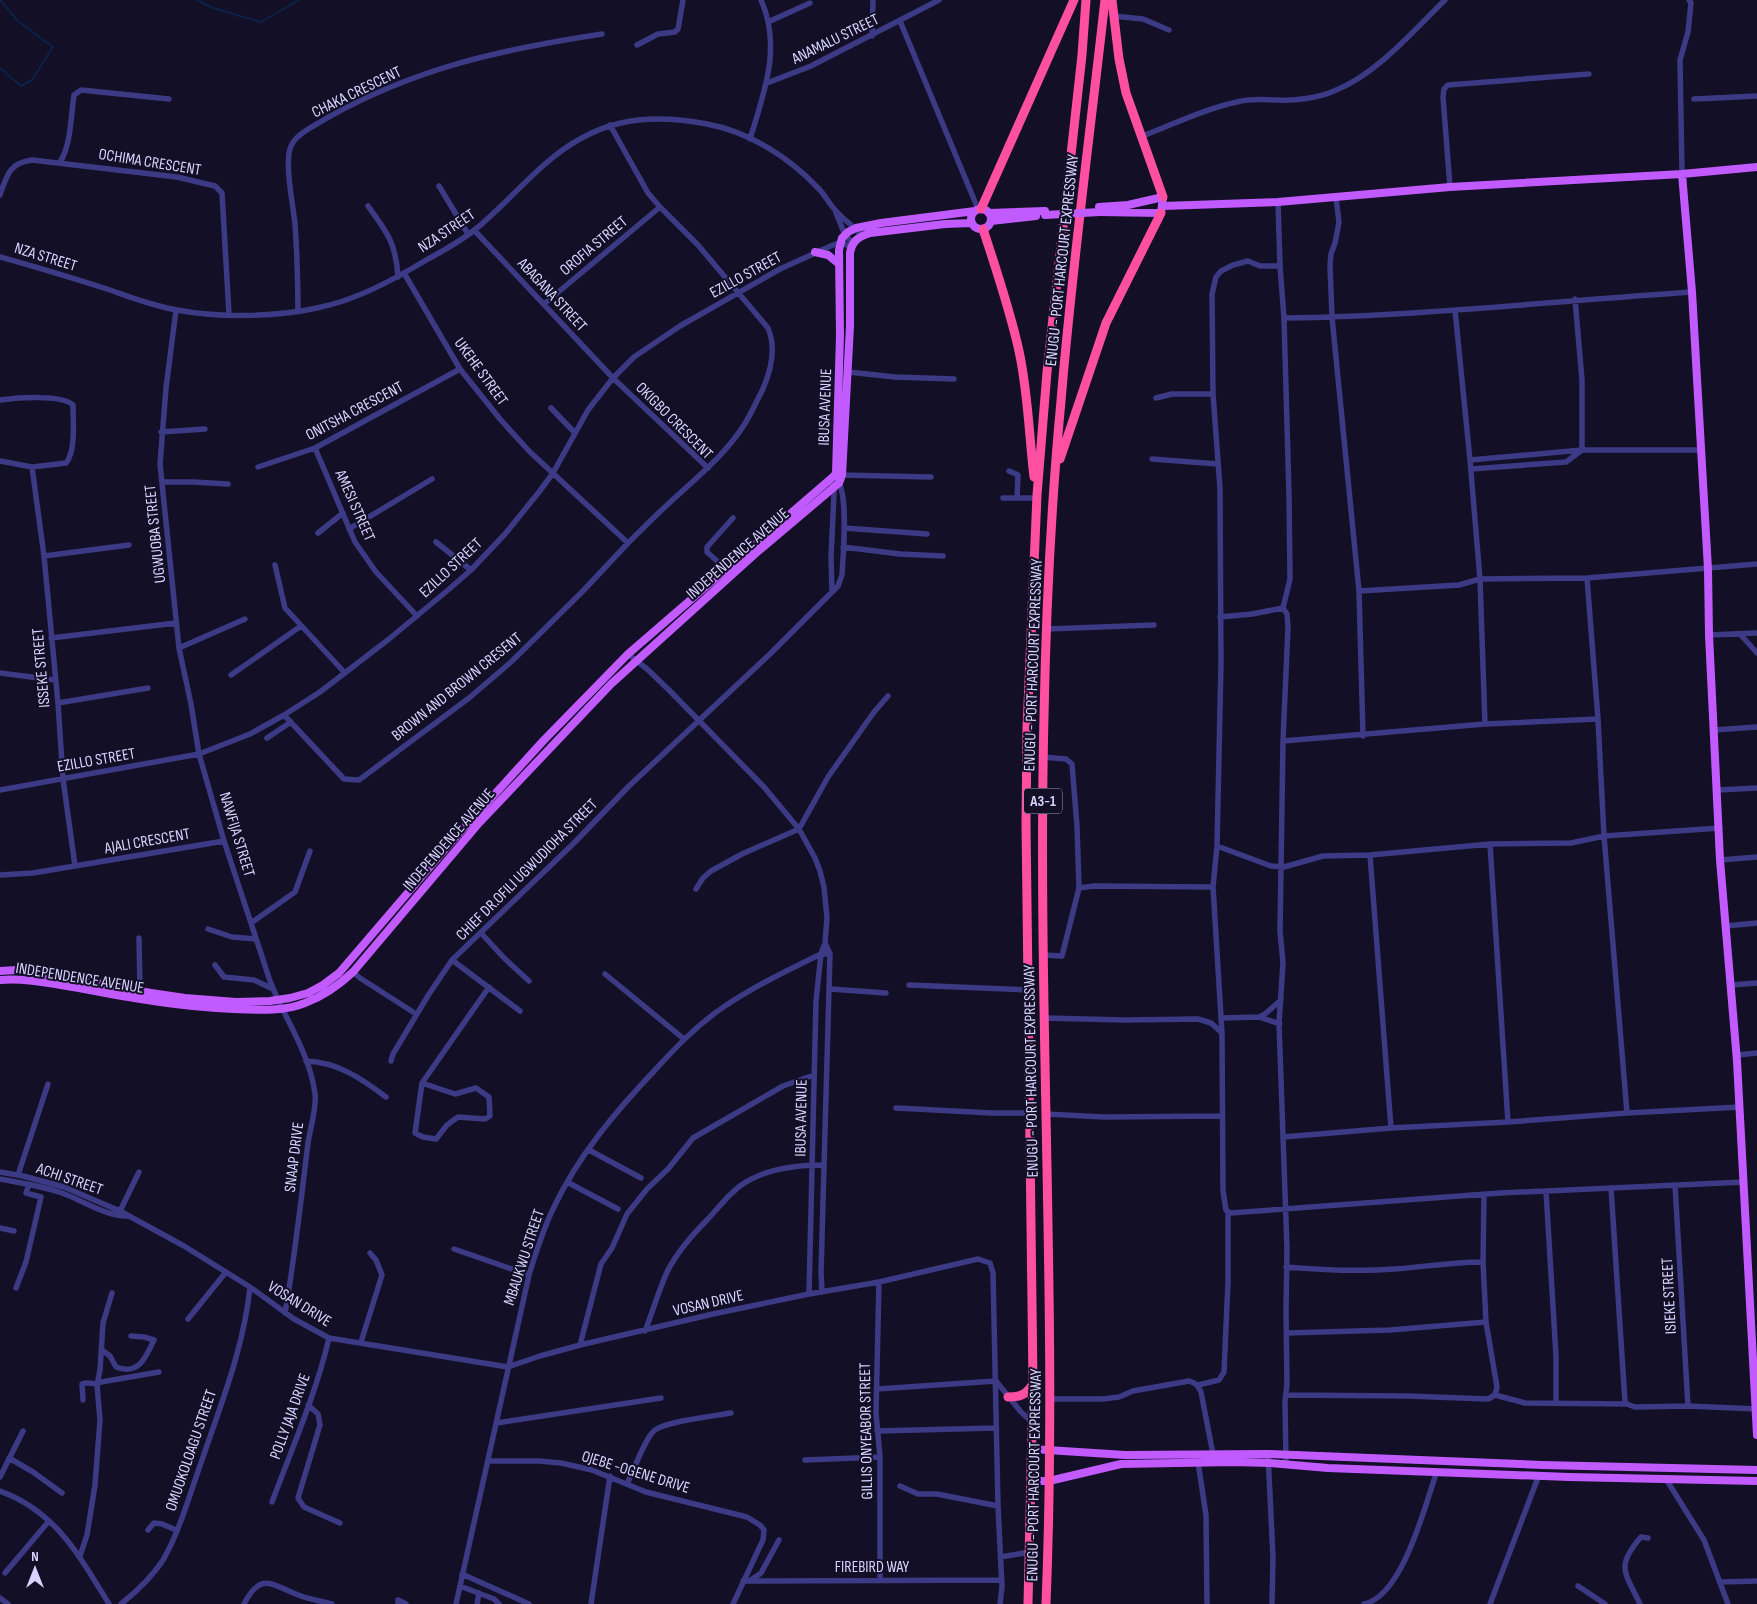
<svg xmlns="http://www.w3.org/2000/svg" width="1757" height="1604" font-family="'Sofia Sans Condensed',sans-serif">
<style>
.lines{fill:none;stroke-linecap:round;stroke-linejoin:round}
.stream{stroke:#0c2248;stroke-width:2}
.minor{stroke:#3d3a85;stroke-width:5.5}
.major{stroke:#c25bff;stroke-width:8}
.highway{stroke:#ff4fa3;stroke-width:9}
.major-bridge{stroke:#c25bff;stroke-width:8}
.labels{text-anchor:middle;stroke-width:4;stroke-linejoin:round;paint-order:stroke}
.shield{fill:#130f26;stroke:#9e99be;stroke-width:1}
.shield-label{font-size:15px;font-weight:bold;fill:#d9d4ff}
.street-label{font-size:16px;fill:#d9d4ff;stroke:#130f26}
</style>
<rect width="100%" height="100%" fill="#130f26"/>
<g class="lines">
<path class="stream" d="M 197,0 L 213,8 L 261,22 L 299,0
M 0,68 L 21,86 L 32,80 L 53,47 L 18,21 L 0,0"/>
<path class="minor" d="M 1113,16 L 1143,19 L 1169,30
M 900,21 L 978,209
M 768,22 L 810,3
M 872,36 L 873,0
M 637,45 L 658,34 L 675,32 L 678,29 L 683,0
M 767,83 L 811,66 L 939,0
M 1694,99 L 1757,96
M 610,125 L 648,193 L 660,207 L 698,245 L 768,328 C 777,349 771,371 762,391 C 756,402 751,414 744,425 C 727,452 702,473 678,495 C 661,510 645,526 628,543
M 1140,137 C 1172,125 1204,109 1237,102 C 1251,98 1264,100 1278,100 C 1295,101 1318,98 1334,91 C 1376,75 1413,31 1445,0
M 750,139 C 764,93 782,47 761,0
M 60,162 C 71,146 71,114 74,95 L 81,90 L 169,99
M 1682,174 L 1680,60 L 1688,32 L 1691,3 L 1689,0
M 439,186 L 468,234
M 1450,187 L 1443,97 L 1444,89 L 1448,85 L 1589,74
M 0,195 C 7,175 9,163 32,160 L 177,177 L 215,186 L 222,193 L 229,314
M 1336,198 L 1339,222 L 1335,243 L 1331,254 L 1330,265 L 1332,317 L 1359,591 L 1363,736
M 1278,202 L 1280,266 L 1284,318 L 1289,495 L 1290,579 L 1283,608 L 1287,614 L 1288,627 L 1283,741 L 1280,931 L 1283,963 L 1279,1023 L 1287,1249 L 1286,1312 L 1287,1384 L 1285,1401 L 1286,1464
M 368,206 C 387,232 396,243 398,277
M 836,213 L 845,235 L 853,243
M 474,230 L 613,378 L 708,468
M 0,257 C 36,267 72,278 107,289 C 130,297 153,306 177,310 C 218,318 276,317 317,308 C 357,300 393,280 428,259 C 445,250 462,240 477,228 C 501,208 521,185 545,164 C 595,120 643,112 707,124 C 750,132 790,158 819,189 C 826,196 830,206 837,212 C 845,221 854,226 862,236
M 1280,266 L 1260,266 L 1248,261 L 1233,265 L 1221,271 L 1216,277 L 1212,294 L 1213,394 L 1220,488 L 1221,663 L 1217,846 L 1213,887 L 1222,1033 L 1223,1191 L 1226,1210 L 1230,1213 L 1500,1193 L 1744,1182
M 544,304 L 660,207
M 176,310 L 166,388 L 160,464 L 179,648 L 191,704 L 199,754 L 224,841 L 270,981 C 284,1018 310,1053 315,1094 C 317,1107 310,1129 308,1143 C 301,1200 295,1256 285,1313
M 1455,310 L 1470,460 L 1480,579 L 1485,724
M 298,312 C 298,283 297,253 295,224 C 293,205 285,166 290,149 C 294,134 315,126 327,118 C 415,68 503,49 602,34
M 1284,318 C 1420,316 1556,301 1692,292
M 848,372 L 895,377 L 954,379
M 1156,398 L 1172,394 L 1213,394
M 0,400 C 15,398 62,394 73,405 C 73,421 76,451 66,463 L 32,467 L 0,461
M 551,408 L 575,433
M 161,432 L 205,429
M 315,448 L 355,542 L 376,572 L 417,616
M 1152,459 L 1218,464
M 1470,460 L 1582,450 L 1700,450
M 32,467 L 44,556 L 58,703 L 63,779 L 75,866
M 258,467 L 315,448 L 460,369
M 1471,469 L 1566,462 L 1582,450 L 1582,380 L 1575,299
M 1009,471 L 1018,475 L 1017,498
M 840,475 L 931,477
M 830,481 L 834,488 L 834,494 L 831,557 L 832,591
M 162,482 L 193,482 L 228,484
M 1003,498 L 1037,498
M 844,528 L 927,534
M 349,529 L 432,479
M 318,533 L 343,513
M 436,542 L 471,570
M 843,547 L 900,554 L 943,556
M 44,556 L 129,545
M 275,565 L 285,608 L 345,673
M 726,569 L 707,552 L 707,547 L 733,518
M 1359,591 L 1459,585 L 1480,579 L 1587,578 L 1757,564
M 1220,617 L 1252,614 L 1283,608
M 1047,629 L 1154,625
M 1740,634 L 1757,653
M 1709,635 L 1757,633
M 51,638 L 176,623
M 179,648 L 245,619
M 628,654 L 647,669 L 669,690 L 764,787 L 799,829 L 815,858 L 820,871 L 824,887 L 827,918 L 825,943 L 821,954 L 816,1001 L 809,1294
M 0,673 L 55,680
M 231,675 L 301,626
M 58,703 L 148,688
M 284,715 L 344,779 L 359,780 L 469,698 L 511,662 L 582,592 L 628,543 L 529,451 L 500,419 L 460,369 L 404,273
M 1598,719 L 1604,836 L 1627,1113
M 1714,730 L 1757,727
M 267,738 L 291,722
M 1283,741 L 1485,724 L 1598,719 L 1587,578
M 1043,757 L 1066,759 L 1072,764 L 1077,826 L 1079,888
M 0,790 L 199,754 L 250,734 L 284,715 L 320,692 L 389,639 L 448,590 L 471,570 L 505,534 L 539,492 L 553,473 L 588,410 L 613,378 L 634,357 L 680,326 L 780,269 L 833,245 L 841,242 L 851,247
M 1718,790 L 1757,788
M 1490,844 L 1508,1122
M 1217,846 L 1271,866 L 1284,867 L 1323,856 L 1370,855 L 1490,844 L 1571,843 L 1604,836 L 1720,828
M 1370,855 L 1391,1128
M 1720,860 L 1757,857
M 0,875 L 33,873 L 224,841
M 696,889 L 703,878 L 711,871 L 742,854 L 799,829 L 828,777 L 874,712 L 888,696
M 251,923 L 295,892 L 310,851
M 1726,926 L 1757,923
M 208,929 L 232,937 L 256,939
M 481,933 L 504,958 L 529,981
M 139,938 L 140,991
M 1044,955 L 1062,956 L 1079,888 L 1094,886 L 1213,887
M 452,960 L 520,1011
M 215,965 L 224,977 L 254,980 L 273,989
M 353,972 L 360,978 L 413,1012
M 605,974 L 684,1039
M 909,985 L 1028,990
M 1731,985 L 1757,983
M 830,989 L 886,993
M 1259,1017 L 1265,1014 L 1281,1000
M 1044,1018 L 1125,1020 L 1198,1019 L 1211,1023 L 1222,1033
M 1221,1018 L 1259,1017 L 1280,1024
M 1737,1055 L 1757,1053
M 306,1061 C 338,1062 362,1079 386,1097
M 391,1061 L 393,1054 L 429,994 L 452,960 L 574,843 L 629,786 L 770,654 L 838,586 L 842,575 C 843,556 849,493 837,480
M 422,1083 L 455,1094 L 476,1088 L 489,1097 L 490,1116 L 485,1119 L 458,1117 L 447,1125 L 436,1139 L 423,1137 L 415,1133 L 422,1083 L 489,987
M 896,1108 L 992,1113 L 1029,1113
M 1046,1114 L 1104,1117 L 1222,1116
M 1283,1137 L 1391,1128 L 1508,1122 L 1627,1113 L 1740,1107
M 589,1150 L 641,1178
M 0,1172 L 23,1176 L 64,1187 L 120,1211 L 184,1246 L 250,1287 L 294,1319 L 329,1338 L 508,1367 L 540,1356 L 580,1345 L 713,1314 L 809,1294 L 879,1282 L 978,1259 L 990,1263 L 993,1273 L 998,1506 L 1002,1587 L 1000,1604
M 18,1175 L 48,1084
M 0,1179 C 21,1183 42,1186 62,1193 C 82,1200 107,1217 128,1216
M 567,1182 L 618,1209
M 1675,1185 L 1688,1406
M 1611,1188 L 1625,1402 L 1627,1404 L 1635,1407 L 1688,1406 L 1757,1409
M 1546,1191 L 1556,1356 L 1556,1403
M 120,1211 L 139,1172
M 0,1228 L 14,1231
M 454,1249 L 529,1275
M 1286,1267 C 1322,1270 1358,1272 1394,1269 C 1424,1267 1453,1262 1483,1262
M 879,1282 L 876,1413 L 880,1457 L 880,1579
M 16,1288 L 26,1262 L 41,1197 L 26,1193 L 29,1184
M 822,1292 L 821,1273 L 830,954 L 825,943
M 188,1319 L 226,1272
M 645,1331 C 653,1311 659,1289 668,1270 C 678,1251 693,1234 708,1219 C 718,1208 728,1195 740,1186 C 763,1169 796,1165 824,1165
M 1287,1333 L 1390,1330 L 1486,1322
M 361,1342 L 382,1275 L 376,1260 L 370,1253
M 580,1345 L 601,1264 L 612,1248 L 627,1214 L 647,1189 L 668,1169 L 693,1138 L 783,1086 L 814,1075
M 102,1350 L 110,1356 L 116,1367 C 139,1376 146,1357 154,1340 L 144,1337 L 131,1336
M 1198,1385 L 1219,1380 L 1224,1372 L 1228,1282 L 1228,1212
M 877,1389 L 996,1381 L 1021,1412 L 1032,1422
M 1286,1395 L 1407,1396 L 1488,1399 L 1495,1395 L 1497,1387 L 1486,1322 L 1483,1262 L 1484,1195
M 1495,1395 L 1525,1403 L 1627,1404
M 1050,1399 L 1103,1399 L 1119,1397 L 1133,1391 L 1189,1381 C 1196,1383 1198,1385 1201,1392 L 1213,1454
M 83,1400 L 82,1384 C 89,1381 94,1386 101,1382 L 159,1372
M 308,1405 L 318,1414 L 320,1425 L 298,1498 L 304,1507 L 340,1523
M 497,1423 L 661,1398
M 877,1431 L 996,1428
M 1268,1454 L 1273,1557 L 1272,1604
M 9,1458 L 33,1472 L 62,1493
M 805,1460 L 880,1457
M 488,1461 L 539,1461 L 561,1463 L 592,1470 L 646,1492 L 747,1517 L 760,1525 L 764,1530 L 763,1540 L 733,1604
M 1198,1462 L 1206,1515 L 1207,1604
M 0,1477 L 23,1431
M 1666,1479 L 1704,1540 L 1728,1604
M 627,1484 C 633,1472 646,1436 655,1430 C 668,1421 714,1416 731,1413
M 900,1486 L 918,1494 L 937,1494 L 998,1506
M 0,1491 C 56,1511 80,1557 109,1604
M 272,1502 C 292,1448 316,1394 329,1338
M 148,1530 L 154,1523 L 162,1524 L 176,1530
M 80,1556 L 87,1535 L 95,1485 L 100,1420 L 97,1385 L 100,1370 L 103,1323 L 112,1293
M 1001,1557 L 1030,1552
M 5,1573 L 49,1521
M 462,1574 L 529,1604
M 751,1580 L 761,1573 L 779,1540
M 743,1581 L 1002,1580
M 1721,1582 L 1757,1581
M 460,1586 L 494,1599 L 499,1604
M 1578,1586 L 1605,1604
M 0,1598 L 8,1604
M 121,1604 C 136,1592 152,1577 163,1560 C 179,1533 191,1491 202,1460 C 221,1404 244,1347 250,1287
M 244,1604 C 262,1569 274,1587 301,1596 C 311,1600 322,1601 332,1604
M 398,1604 L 398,1600 L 406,1604
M 456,1604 L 529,1275 C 536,1252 543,1229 554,1207 C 578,1156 616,1111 655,1070 C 676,1047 698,1024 725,1006 C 755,986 788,970 821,954 L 830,954
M 477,1604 L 479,1593
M 591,1604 L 610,1476
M 1364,1604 C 1403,1596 1425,1505 1437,1471
M 1490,1604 L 1539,1475
M 1640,1604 C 1625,1572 1615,1567 1641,1537 L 1648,1538"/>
<path class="major" d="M 1682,174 L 1692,292 L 1708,569 L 1709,635 L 1720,860 L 1737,1061 L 1757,1435
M 1163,206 L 1278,202 L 1450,187 L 1682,174 L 1757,167
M 1099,207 L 1128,205 L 1163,197 L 1161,213 L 1100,212
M971 219a10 10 0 1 1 20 0a10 10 0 1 1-20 0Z
M 989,213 L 1045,211
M 991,221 L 1036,216
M 815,252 L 828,255 L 839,264
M 0,971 L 17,970 L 36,972 L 151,993 L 185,998 L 236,1002 L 270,1001 L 290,998 L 308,993 L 323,985 L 339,973 L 453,840 L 544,740 L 628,654 L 834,476 L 836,473 L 840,335 L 839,250 L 842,238 L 848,232 L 856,228 L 881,223 L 975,211
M 0,980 C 27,978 53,984 79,988 C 131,998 182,1007 234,1009 C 258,1010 283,1012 305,1003 C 324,996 339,985 353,972 L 479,823 L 611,684 L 756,553 L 839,483 L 842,475 L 850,326 L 850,253 C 852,241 858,237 870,233 L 945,224 L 972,223
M 1032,1449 L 1125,1455 L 1268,1454 L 1542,1465 L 1757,1470
M 1032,1481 L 1049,1481 L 1121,1464 L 1234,1462 L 1270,1463 L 1328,1468 L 1569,1477 L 1757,1481"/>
<path class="highway" d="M 1112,0 L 1119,59 L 1126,93 L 1163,197
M 981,209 L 1074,0
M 983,229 C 996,269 1010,310 1019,351 C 1028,392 1029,435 1034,477
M 1060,459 L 1106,323 L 1161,213
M 1008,1397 C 1020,1397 1026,1395 1033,1384
M 1028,1604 L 1033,1384 L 1026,824 L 1027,728 L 1037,495 L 1047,372 L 1082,55 L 1086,0
M 1046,1604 C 1058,1308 1037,1012 1044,716 C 1046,611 1051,506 1061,401 C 1072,267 1090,134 1105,0"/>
<path class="major-bridge" d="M 1045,215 L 1100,212"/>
</g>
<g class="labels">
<rect class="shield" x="1024" y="788.5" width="38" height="25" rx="4"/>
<g class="shield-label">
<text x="1043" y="806">A3-1</text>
</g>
<g class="street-label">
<text transform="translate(835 38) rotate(-26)" y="6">ANAMALU STREET</text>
<text transform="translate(356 91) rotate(-26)" y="6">CHAKA CRESCENT</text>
<text transform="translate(150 161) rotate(9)" y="6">OCHIMA CRESCENT</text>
<text transform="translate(446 230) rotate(-34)" y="6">NZA STREET</text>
<text transform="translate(593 245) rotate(-40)" y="6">OROFIA STREET</text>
<text transform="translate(46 256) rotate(17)" y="6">NZA STREET</text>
<text transform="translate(1061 260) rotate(-84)" y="6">ENUGU - PORT HARCOURT EXPRESSWAY</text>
<text transform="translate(745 274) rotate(-29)" y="6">EZILLO STREET</text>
<text transform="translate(553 294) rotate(47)" y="6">ABAGANA STREET</text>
<text transform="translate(482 371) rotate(54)" y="6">UKEHE STREET</text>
<text transform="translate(824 407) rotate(-88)" y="6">IBUSA AVENUE</text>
<text transform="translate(354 410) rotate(-28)" y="6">ONITSHA CRESCENT</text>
<text transform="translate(675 420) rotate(45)" y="6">OKIGBO CRESCENT</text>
<text transform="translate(356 505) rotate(66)" y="6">AMESI STREET</text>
<text transform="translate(154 534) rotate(-96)" y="6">UGWUOBA STREET</text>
<text transform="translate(737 553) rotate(-41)" y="6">INDEPENDENCE AVENUE</text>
<text transform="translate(450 567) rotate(-43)" y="6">EZILLO STREET</text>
<text transform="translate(1032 665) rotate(-88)" y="6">ENUGU - PORT HARCOURT EXPRESSWAY</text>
<text transform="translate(40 668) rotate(-95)" y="6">ISSEKE STREET</text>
<text transform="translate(456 686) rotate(-39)" y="6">BROWN AND BROWN CRESENT</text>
<text transform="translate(96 759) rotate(-10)" y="6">EZILLO STREET</text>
<text transform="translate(238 834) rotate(73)" y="6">NAWFIJA STREET</text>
<text transform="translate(448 839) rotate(-49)" y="6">INDEPENDENCE AVENUE</text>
<text transform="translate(147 840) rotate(-10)" y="6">AJALI CRESCENT</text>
<text transform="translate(526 869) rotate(-45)" y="6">CHIEF DR.OFILI UGWUDIOHA STREET</text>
<text transform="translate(80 977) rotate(9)" y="6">INDEPENDENCE AVENUE</text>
<text transform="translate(1030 1071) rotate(-91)" y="6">ENUGU - PORT HARCOURT EXPRESSWAY</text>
<text transform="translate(800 1118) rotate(-89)" y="6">IBUSA AVENUE</text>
<text transform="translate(293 1157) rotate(-83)" y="6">SNAAP DRIVE</text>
<text transform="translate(70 1178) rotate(19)" y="6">ACHI STREET</text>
<text transform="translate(523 1257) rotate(-72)" y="6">MBAUKWU STREET</text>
<text transform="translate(1668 1296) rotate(-93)" y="6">ISIEKE STREET</text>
<text transform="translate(708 1302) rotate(-13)" y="6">VOSAN DRIVE</text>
<text transform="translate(300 1303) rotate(32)" y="6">VOSAN DRIVE</text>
<text transform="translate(289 1416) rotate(-70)" y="6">POLLY JAJA DRIVE</text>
<text transform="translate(865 1431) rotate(-91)" y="6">GILLIS ONYEABOR STREET</text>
<text transform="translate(190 1450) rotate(-71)" y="6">OMUOKOLOAGU STREET</text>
<text transform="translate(636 1471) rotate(17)" y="6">OJEBE -OGENE DRIVE</text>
<text transform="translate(1033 1475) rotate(-89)" y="6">ENUGU - PORT HARCOURT EXPRESSWAY</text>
<text x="872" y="1572">FIREBIRD WAY</text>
</g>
</g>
<g transform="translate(35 1569)" stroke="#130f26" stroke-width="4" paint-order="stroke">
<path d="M0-4L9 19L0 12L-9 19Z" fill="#d9d4ff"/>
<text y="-8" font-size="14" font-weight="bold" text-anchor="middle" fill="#d9d4ff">N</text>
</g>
</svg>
